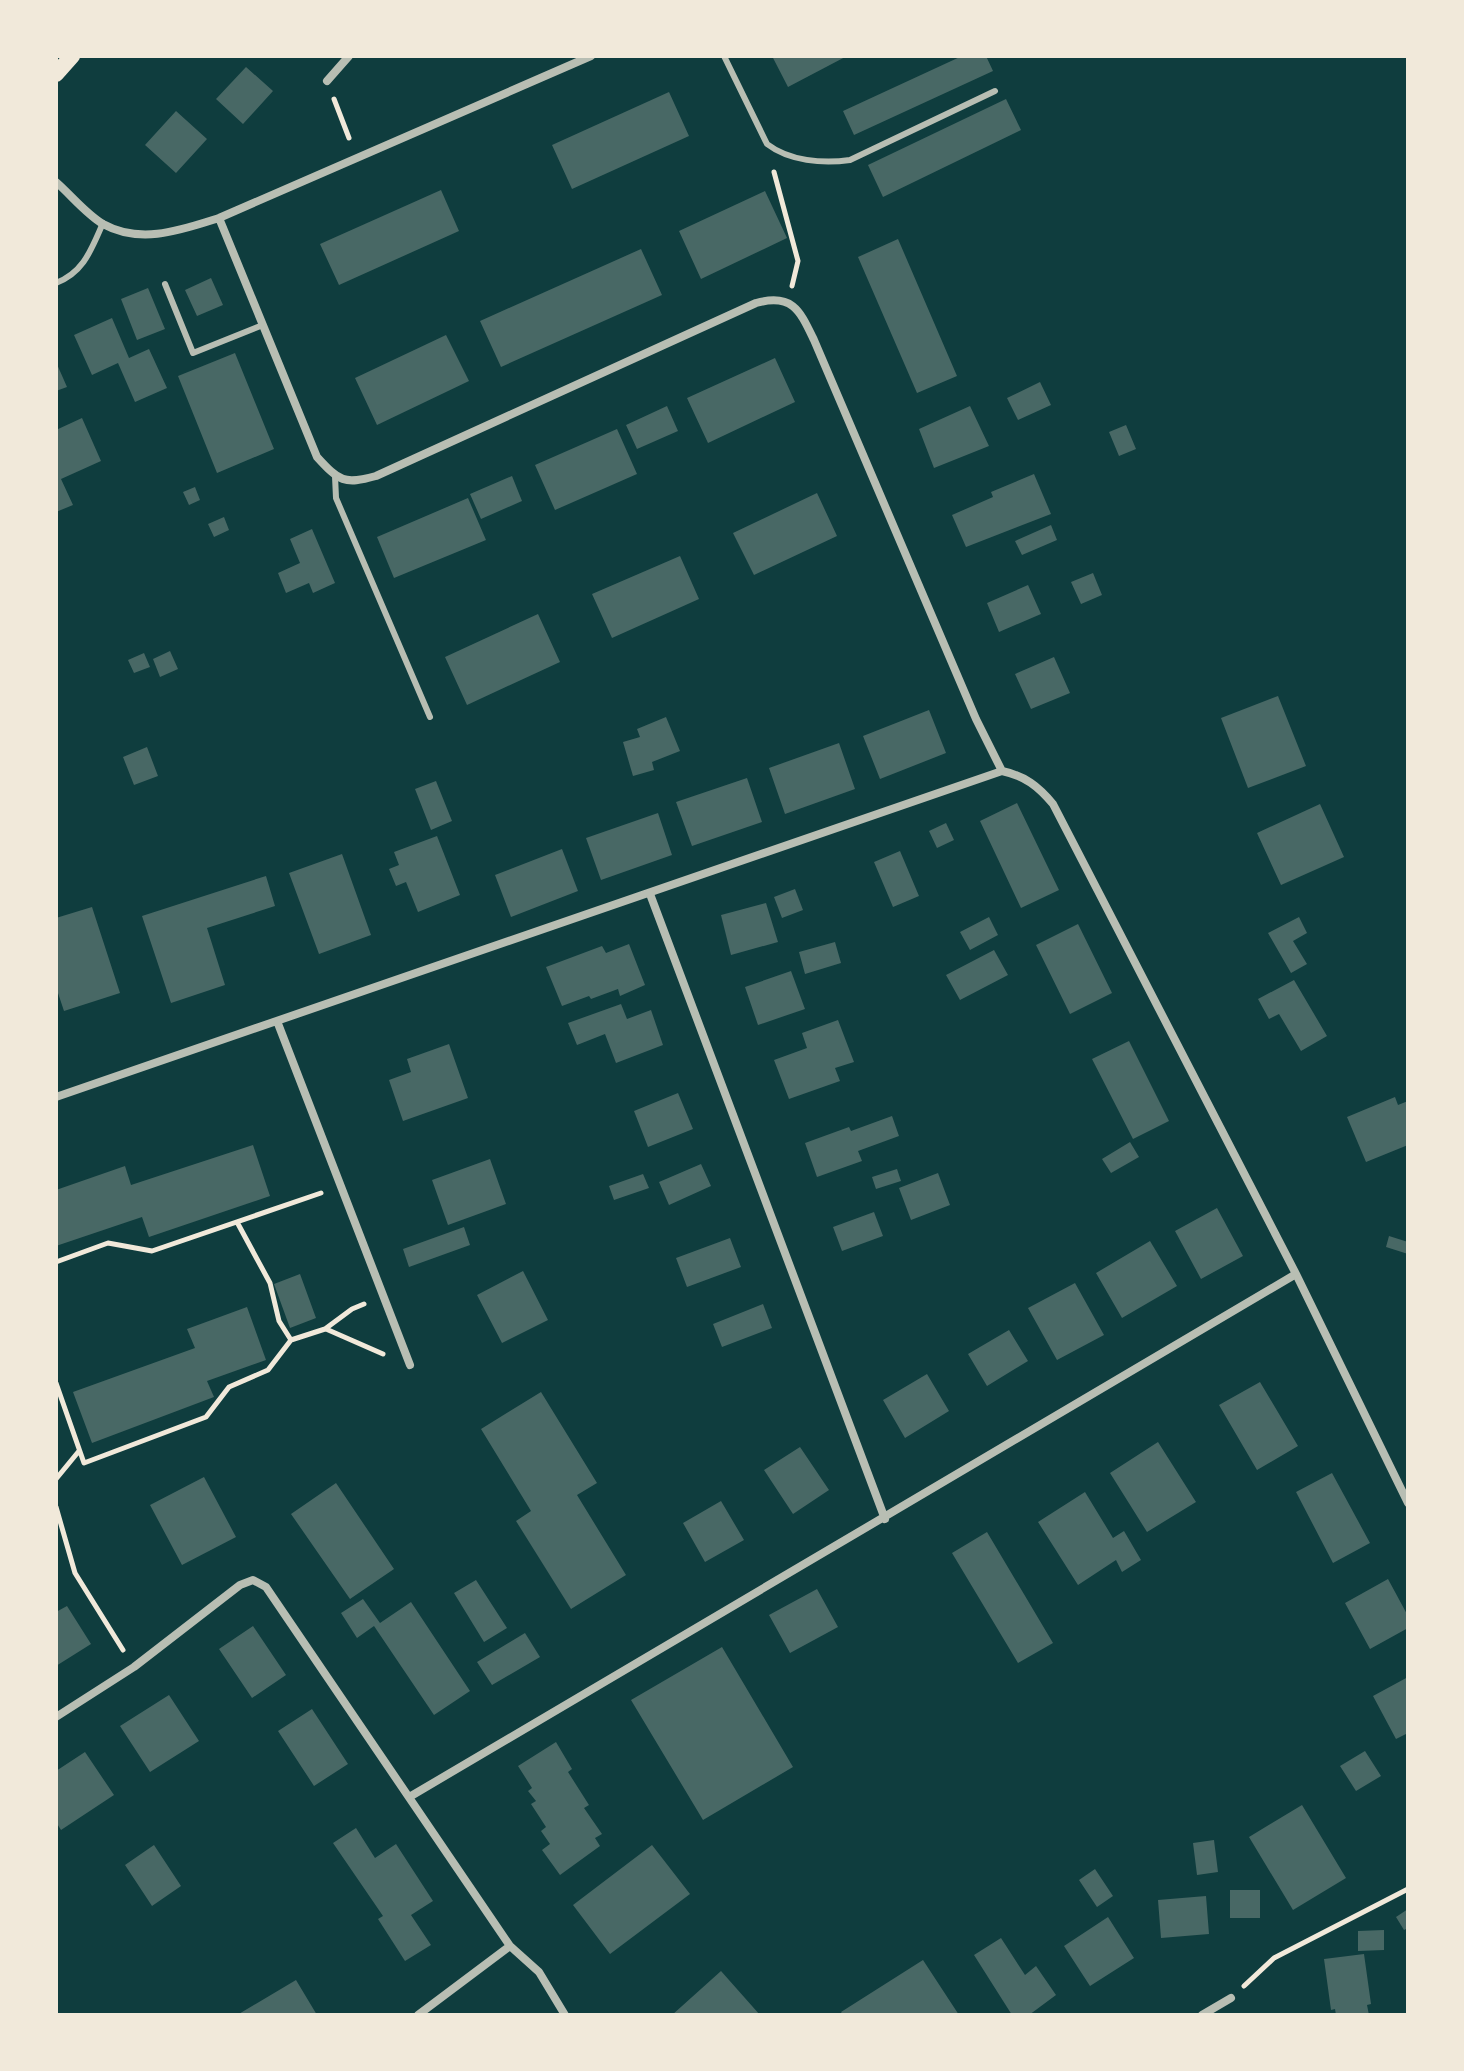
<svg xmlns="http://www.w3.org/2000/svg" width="1464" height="2071" font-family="'Work Sans',sans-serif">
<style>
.building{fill:#486865}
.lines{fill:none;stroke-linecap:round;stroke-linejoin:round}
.path{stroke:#f1e9da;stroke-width:5}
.service{stroke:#b8beb3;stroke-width:6}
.minor{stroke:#b8beb3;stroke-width:8}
.secondary{stroke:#f1e9da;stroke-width:16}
</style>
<rect width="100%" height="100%" fill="#0f3d3e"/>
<path class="building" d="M 772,56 L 847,56 L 788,87 Z
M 962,56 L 986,56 L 993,71 L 854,135 L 843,111 Z
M 246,67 L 273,91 L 243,124 L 216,99 Z
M 669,92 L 689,136 L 572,189 L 552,145 Z
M 1006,99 L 1021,130 L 883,197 L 868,165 Z
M 176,111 L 207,139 L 176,173 L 145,145 Z
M 441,190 L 459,231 L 339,285 L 320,244 Z
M 765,191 L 787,238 L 701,279 L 679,231 Z
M 898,239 L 957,376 L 917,393 L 858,257 Z
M 641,249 L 662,295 L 501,367 L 480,321 Z
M 211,278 L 223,305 L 197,316 L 185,290 Z
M 148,288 L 165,329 L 137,340 L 121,299 Z
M 112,318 L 129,358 L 149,349 L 167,388 L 135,402 L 118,363 L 92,375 L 74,335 Z
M 446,335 L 469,381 L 377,425 L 355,378 Z
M 235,353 L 274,449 L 217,473 L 178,376 Z
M 775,358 L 795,402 L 708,443 L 687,398 Z
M 56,362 L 67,387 L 56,391 Z
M 1040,382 L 1051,405 L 1018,420 L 1007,398 Z
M 667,406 L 678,431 L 637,449 L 626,425 Z
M 970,406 L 989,446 L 934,468 L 919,429 Z
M 82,418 L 101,461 L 61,479 L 73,505 L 56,512 L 56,430 Z
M 1126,425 L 1136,449 L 1119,456 L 1109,432 Z
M 617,429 L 637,474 L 555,510 L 535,465 Z
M 1034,474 L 1051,514 L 966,547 L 952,515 L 993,497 L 991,492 Z
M 512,476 L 522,501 L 481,519 L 470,494 Z
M 195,487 L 200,500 L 189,505 L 183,492 Z
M 817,493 L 837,536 L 754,575 L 733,533 Z
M 468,498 L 486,540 L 394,578 L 377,537 Z
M 224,517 L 229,530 L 214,537 L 208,524 Z
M 1051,525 L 1057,540 L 1022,555 L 1015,541 Z
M 312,529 L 335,583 L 313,593 L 309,583 L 286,593 L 278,573 L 300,563 L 290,539 Z
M 680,556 L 699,599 L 612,638 L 592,594 Z
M 1093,573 L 1102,595 L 1081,604 L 1071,582 Z
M 1028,585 L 1041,614 L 999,632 L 987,603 Z
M 538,614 L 560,662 L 467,705 L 445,657 Z
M 170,651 L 178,669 L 160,677 L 153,659 Z
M 144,653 L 150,667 L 134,673 L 128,660 Z
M 1054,657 L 1070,693 L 1031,709 L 1015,674 Z
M 1278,696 L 1306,766 L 1248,788 L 1221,718 Z
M 929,710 L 946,753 L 880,779 L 863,736 Z
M 666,717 L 680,751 L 652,762 L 654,770 L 633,776 L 623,742 L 640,737 L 637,729 Z
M 839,743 L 855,789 L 785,814 L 769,768 Z
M 147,747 L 158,776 L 134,785 L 123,757 Z
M 747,778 L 762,822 L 692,846 L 676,802 Z
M 436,781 L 452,821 L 431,830 L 415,789 Z
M 1017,803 L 1059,890 L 1021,908 L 980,821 Z
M 1320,804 L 1344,857 L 1281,885 L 1257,833 Z
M 658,813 L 672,855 L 601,880 L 586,838 Z
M 946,823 L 954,840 L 937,848 L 929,831 Z
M 437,836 L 460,895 L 418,912 L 406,882 L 396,886 L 389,869 L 399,865 L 394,852 Z
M 562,849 L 578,891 L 511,917 L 495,875 Z
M 900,851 L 919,896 L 893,907 L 874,862 Z
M 342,854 L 371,935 L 319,954 L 289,873 Z
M 266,876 L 275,906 L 207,928 L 225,985 L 171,1003 L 142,916 Z
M 795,889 L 803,910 L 782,918 L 774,897 Z
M 766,903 L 778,942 L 731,955 L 721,915 Z
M 92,907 L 120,993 L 64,1011 L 56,987 L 56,918 Z
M 989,917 L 998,935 L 970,950 L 960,932 Z
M 1299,917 L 1307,933 L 1293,941 L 1307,964 L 1291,973 L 1268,933 Z
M 1078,924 L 1112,993 L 1070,1014 L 1036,945 Z
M 835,942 L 841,963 L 805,974 L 799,952 Z
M 629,944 L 645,985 L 620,996 L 618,989 L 591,999 L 589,996 L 562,1006 L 546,967 L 602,946 L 606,953 Z
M 994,950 L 1008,975 L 960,1000 L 946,975 Z
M 791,971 L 805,1009 L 758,1025 L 745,987 Z
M 1294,980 L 1327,1036 L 1301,1051 L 1279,1014 L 1269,1019 L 1258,999 Z
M 621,1004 L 627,1019 L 651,1010 L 663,1045 L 616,1063 L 605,1034 L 577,1045 L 568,1023 Z
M 838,1020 L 854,1062 L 835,1068 L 840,1081 L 789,1099 L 774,1060 L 807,1048 L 802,1033 Z
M 1129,1041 L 1169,1121 L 1133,1139 L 1092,1059 Z
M 449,1044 L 468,1098 L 403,1121 L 389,1080 L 411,1072 L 407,1059 Z
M 678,1093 L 693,1129 L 648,1147 L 634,1111 Z
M 1395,1097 L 1398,1105 L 1408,1101 L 1408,1145 L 1366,1162 L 1347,1117 Z
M 892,1116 L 899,1136 L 858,1151 L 862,1161 L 817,1177 L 805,1143 L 849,1127 L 851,1131 Z
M 1130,1142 L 1139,1157 L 1111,1173 L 1102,1159 Z
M 253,1145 L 270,1196 L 149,1237 L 142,1217 L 56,1246 L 56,1190 L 125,1166 L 131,1185 Z
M 490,1159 L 506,1204 L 448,1225 L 432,1180 Z
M 701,1164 L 711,1186 L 669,1205 L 659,1182 Z
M 897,1169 L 901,1181 L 876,1189 L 872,1177 Z
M 938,1173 L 950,1205 L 911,1220 L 899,1188 Z
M 643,1174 L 649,1188 L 614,1200 L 609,1186 Z
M 1217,1208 L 1243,1256 L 1201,1279 L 1175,1231 Z
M 874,1212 L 883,1236 L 842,1251 L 833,1227 Z
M 464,1227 L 470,1245 L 409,1267 L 403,1249 Z
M 1389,1236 L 1408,1242 L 1408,1254 L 1386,1247 Z
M 730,1238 L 741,1267 L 687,1287 L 676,1258 Z
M 1150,1241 L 1177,1286 L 1122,1318 L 1096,1273 Z
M 523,1271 L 548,1320 L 502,1343 L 477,1295 Z
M 300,1274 L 316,1318 L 290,1328 L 274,1284 Z
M 1075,1283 L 1104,1335 L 1057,1360 L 1028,1308 Z
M 763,1304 L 772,1328 L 722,1347 L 713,1324 Z
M 247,1307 L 266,1360 L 207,1381 L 214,1397 L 92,1443 L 73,1392 L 195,1348 L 187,1329 Z
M 1009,1330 L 1028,1361 L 987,1386 L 968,1354 Z
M 927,1374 L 949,1411 L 905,1438 L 883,1400 Z
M 1260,1382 L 1298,1446 L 1257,1470 L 1219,1405 Z
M 541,1392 L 597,1483 L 577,1495 L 626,1575 L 571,1609 L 516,1521 L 531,1511 L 481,1429 Z
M 1158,1442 L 1196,1502 L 1147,1532 L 1110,1473 Z
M 800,1447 L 829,1490 L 793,1514 L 764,1470 Z
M 1332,1473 L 1370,1543 L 1333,1563 L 1296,1492 Z
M 204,1477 L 236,1537 L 182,1565 L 150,1505 Z
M 336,1483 L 394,1569 L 350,1599 L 291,1514 Z
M 1085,1492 L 1113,1538 L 1124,1531 L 1141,1560 L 1122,1572 L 1116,1560 L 1078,1585 L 1038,1522 Z
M 721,1501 L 744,1540 L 705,1562 L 683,1523 Z
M 987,1532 L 1053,1643 L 1018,1663 L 952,1553 Z
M 1388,1579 L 1408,1616 L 1408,1628 L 1370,1649 L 1345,1603 Z
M 476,1580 L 507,1628 L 484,1642 L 454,1593 Z
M 817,1589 L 838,1627 L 790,1653 L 769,1615 Z
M 363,1599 L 380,1623 L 411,1602 L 470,1691 L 434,1715 L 374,1626 L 357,1638 L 341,1613 Z
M 67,1606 L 91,1644 L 56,1666 L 56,1612 Z
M 253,1626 L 286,1675 L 252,1698 L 219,1649 Z
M 525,1633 L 540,1657 L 492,1685 L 477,1662 Z
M 722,1647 L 793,1767 L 703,1820 L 631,1700 Z
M 1408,1677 L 1408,1733 L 1396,1739 L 1373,1696 Z
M 169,1695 L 199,1741 L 150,1772 L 120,1726 Z
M 312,1709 L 348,1764 L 314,1786 L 278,1731 Z
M 556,1742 L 572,1769 L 568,1772 L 589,1805 L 584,1808 L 602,1834 L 595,1838 L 600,1846 L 560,1875 L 542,1850 L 550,1844 L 541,1831 L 546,1827 L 531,1804 L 536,1801 L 528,1791 L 532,1788 L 518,1766 Z
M 1365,1751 L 1381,1776 L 1356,1791 L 1340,1766 Z
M 85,1752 L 114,1795 L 61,1830 L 56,1822 L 56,1771 Z
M 1302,1805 L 1346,1878 L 1293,1910 L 1249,1837 Z
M 356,1828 L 375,1858 L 396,1844 L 433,1901 L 411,1915 L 431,1945 L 405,1961 L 378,1919 L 383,1916 L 333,1843 Z
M 1214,1840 L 1218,1872 L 1197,1875 L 1193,1843 Z
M 154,1845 L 181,1886 L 152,1906 L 125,1865 Z
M 652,1845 L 690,1894 L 610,1954 L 573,1905 Z
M 1095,1869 L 1113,1896 L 1097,1907 L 1079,1880 Z
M 1230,1890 L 1260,1890 L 1260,1918 L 1230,1918 Z
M 1206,1896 L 1209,1934 L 1161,1938 L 1158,1900 Z
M 1408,1909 L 1408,1928 L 1404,1930 L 1396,1917 Z
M 1108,1917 L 1134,1958 L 1090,1986 L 1064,1946 Z
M 1384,1930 L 1384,1950 L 1358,1951 L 1358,1931 Z
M 1001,1938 L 1025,1975 L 1036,1966 L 1056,1995 L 1029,2015 L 1012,2015 L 974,1955 Z
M 1364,1954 L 1371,2004 L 1367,2005 L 1369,2015 L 1336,2015 L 1335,2009 L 1331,2010 L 1324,1959 Z
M 923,1960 L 959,2015 L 843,2015 L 841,2012 Z
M 721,1971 L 760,2015 L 672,2015 Z
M 296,1980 L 317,2015 L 237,2015 Z"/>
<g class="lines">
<path class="path" d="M 334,99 L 349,138
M 774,172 L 798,261 L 792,286
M 237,1222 L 270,1283 L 279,1321 L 291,1340
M 56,1262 L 108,1243 L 152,1251 L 321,1193
M 326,1329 L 383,1354
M 56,1383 L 84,1463 L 206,1417 L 229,1387 L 268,1370 L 291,1340 L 325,1329 L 352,1309 L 364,1304
M 56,1479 L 79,1451
M 56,1507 L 75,1573 L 123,1650
M 1244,1986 L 1274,1958 L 1408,1889"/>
<path class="service" d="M 724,56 L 767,144 C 789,161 823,164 850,160 L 995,91
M 56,283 C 84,272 91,250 103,223
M 165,284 L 193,353 L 263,325
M 335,476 L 336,498 L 430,717"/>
<path class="minor" d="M 327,81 L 349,56
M 56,182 C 71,195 86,214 103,224 C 141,245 181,230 219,218 L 591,56
M 219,218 L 317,457 C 339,481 344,485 376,476 L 756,303 C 793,293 800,311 814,340 L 976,719 L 1002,771
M 1002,771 C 1025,776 1038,786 1053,804 L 1296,1274 L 1408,1503
M 650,894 L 885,1519
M 277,1021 L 410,1365
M 56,1097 L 1002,771
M 56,1717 L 134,1667 L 240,1585 L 253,1580 L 266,1587 L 510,1946 L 539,1972 L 565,2015
M 411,1796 L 1296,1274
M 418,2015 L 510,1946
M 1202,2015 L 1231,1998"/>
<path class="secondary" d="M 56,74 L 72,56"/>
</g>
<rect width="1464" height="2071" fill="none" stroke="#f1e9da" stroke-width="116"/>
</svg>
